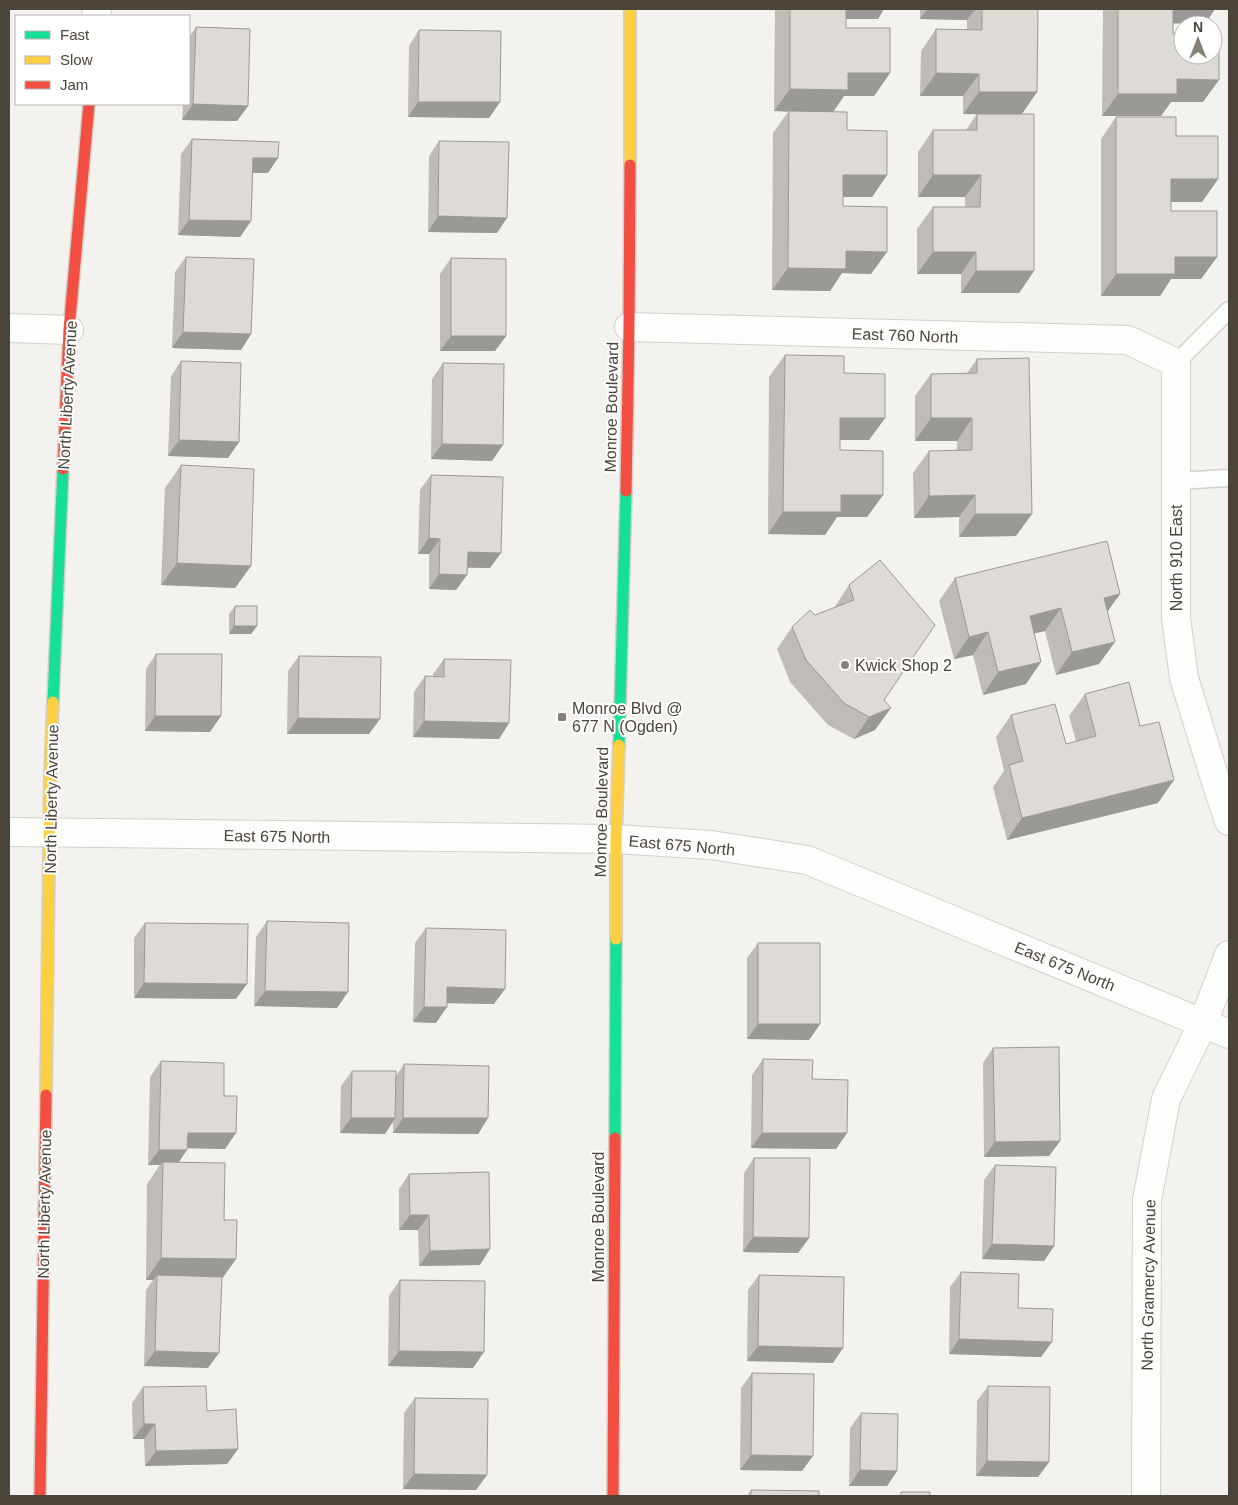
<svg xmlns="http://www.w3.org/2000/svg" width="1238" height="1505" font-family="Arial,sans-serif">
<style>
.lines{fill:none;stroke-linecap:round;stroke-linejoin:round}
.lane-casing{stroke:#d2d0cb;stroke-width:19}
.street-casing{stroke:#d2d0cb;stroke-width:30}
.fast-casing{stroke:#d3cfc5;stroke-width:14}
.slow-casing{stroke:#d3cfc5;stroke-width:14}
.jam-casing{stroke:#d3cfc5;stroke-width:14}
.lane{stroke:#fdfdfc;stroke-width:16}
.street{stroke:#fdfdfc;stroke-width:28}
.fast{stroke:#16e098;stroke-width:11}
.slow{stroke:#ffcf43;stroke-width:11}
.jam{stroke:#f24e42;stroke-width:11}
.wall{fill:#bfbcb8}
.shaded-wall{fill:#9b9996}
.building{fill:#dedbd6;stroke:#9b9996}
.poi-dot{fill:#868178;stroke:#fff;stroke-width:2}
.labels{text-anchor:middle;stroke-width:4;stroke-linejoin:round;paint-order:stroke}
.street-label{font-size:16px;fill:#4b4439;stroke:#fff}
.poi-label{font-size:16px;fill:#4b4439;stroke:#fff;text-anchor:start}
</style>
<rect width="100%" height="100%" fill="#f4f2ee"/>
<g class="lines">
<g class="lane-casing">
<path id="lane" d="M 1176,363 L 1229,310
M 1176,481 L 1229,478"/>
</g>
<g class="street-casing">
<path id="street" d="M 96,16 L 97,9
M 629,327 L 1128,340 L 1176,363 L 1176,618 L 1184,678 L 1216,782 L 1229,821
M 9,328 L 69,330
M 9,832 L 616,839 L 711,845 L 807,860 L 1229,1034
M 1146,1496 L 1147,1200 L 1166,1099 L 1203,1023 L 1229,955"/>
</g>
<g class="fast-casing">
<path id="fast" d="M 53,702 L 63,469
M 619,745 L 626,491
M 615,1138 L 616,939"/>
</g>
<g class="slow-casing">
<path id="slow" d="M 630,165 L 630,9
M 616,939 L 616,839 L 619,745
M 46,1095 L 50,776 L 53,702"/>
</g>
<g class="jam-casing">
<path id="jam" d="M 63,469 L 69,330 L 89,104
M 626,491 L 629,327 L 630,165
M 40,1496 L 46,1095
M 613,1496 L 615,1138"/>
</g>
<use href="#lane" class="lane"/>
<use href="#street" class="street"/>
<use href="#fast" class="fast"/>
<use href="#slow" class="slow"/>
<use href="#jam" class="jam"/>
</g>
<path class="wall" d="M 775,9 L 884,9 L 878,19 L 846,19 L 846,28 L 890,73 L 874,96 L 844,96 L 833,112 L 847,130 L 887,175 L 872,197 L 843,197 L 843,206 L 871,274 L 842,273 L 830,291 L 772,290 L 773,133 L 788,112 L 774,111 Z
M 920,9 L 1038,9 L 1037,92 L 1022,114 L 1034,271 L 1019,293 L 961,293 L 961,274 L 917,274 L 917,229 L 933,207 L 965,207 L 965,197 L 918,197 L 918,152 L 933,130 L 966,130 L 977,114 L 994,114 L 963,114 L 963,96 L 920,96 L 921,51 L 936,29 L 967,29 L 967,20 L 920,19 Z
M 1103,9 L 1215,9 L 1205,24 L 1173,23 L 1173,34 L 1203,102 L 1171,102 L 1161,116 L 1102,116 Z
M 196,27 L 248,106 L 237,121 L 182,120 L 183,104 L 189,104 L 189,37 Z
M 419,30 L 500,102 L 489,118 L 408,117 L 409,46 Z
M 1116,117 L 1176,136 L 1218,179 L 1202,202 L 1171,202 L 1171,211 L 1217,257 L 1201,279 L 1171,279 L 1160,296 L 1101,296 L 1101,139 Z
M 192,139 L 268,173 L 253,173 L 251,221 L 240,237 L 178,235 L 181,154 Z
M 439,141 L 497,233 L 428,232 L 429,156 Z
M 186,257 L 251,334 L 241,350 L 172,348 L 175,272 Z
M 451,258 L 506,336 L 495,351 L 440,351 L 440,274 Z
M 785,355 L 844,373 L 885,418 L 869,440 L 840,440 L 840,450 L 883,495 L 867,517 L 837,517 L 825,535 L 768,534 L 769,377 Z
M 977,359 L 1016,536 L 959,537 L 959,517 L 914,518 L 913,473 L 929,451 L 957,451 L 957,441 L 915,441 L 915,396 L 931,374 L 967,373 Z
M 181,361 L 239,442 L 228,458 L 168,456 L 171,376 Z
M 443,363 L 492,461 L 431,459 L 432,379 Z
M 181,465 L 251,566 L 235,588 L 161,585 L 165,488 Z
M 431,475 L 490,568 L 467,568 L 456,590 L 429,589 L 429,554 L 418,554 L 420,490 Z
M 880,560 L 884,700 L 875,730 L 854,739 L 828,725 L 790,682 L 777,649 L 792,627 L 815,615 L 834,608 L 849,585 Z
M 955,578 L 1120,594 L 1107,612 L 1099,664 L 1056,675 L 1045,631 L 1034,633 L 1026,684 L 983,695 L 973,655 L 954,659 L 939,601 Z
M 235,606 L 257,626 L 251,634 L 229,634 L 229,614 Z
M 156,654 L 210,732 L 145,731 L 146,669 Z
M 299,656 L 369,734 L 287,734 L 288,671 Z
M 444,659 L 509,723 L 499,739 L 413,737 L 414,692 L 425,676 L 433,676 L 433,674 Z
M 1085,694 L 1158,803 L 1007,840 L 993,787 L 1004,771 L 996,737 L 1011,715 L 1066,744 L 1076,741 L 1069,716 Z
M 267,921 L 337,1008 L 254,1006 L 256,937 Z
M 145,923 L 236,999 L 134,998 L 134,938 Z
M 426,928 L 494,1004 L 447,1003 L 436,1023 L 413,1022 L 415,943 Z
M 758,943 L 820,1024 L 809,1040 L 747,1039 L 747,958 Z
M 993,1048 L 1060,1141 L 1049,1156 L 984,1157 L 983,1063 Z
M 763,1059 L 812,1079 L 847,1133 L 836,1149 L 751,1148 L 752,1075 Z
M 161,1061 L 224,1096 L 225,1149 L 187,1148 L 179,1162 L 224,1220 L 236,1259 L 222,1279 L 208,1368 L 144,1366 L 146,1290 L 153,1280 L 146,1280 L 147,1184 L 160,1165 L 148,1165 L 150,1077 Z
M 404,1064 L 488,1118 L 478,1134 L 393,1133 L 393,1122 L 385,1134 L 340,1133 L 341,1086 L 352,1071 L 396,1076 Z
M 754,1158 L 809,1238 L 798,1253 L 743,1252 L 744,1173 Z
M 995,1165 L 1054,1246 L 1044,1261 L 982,1259 L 984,1180 Z
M 409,1174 L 480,1265 L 419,1266 L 418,1230 L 399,1230 L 399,1189 Z
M 961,1272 L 1018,1308 L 1041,1357 L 949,1354 L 950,1287 Z
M 759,1275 L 833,1363 L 747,1361 L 748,1290 Z
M 400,1280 L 473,1368 L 388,1366 L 389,1296 Z
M 752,1373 L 802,1471 L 740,1470 L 741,1388 Z
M 988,1386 L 1049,1462 L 1038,1477 L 976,1476 L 977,1401 Z
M 143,1387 L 207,1411 L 238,1449 L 227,1464 L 145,1466 L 144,1439 L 133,1439 L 132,1403 Z
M 415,1398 L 487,1475 L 476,1490 L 403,1489 L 404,1413 Z
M 861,1413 L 897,1471 L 887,1486 L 849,1486 L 850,1428 Z
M 751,1490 L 819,1496 L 747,1496 Z"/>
<path class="shaded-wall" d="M 838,9 L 884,9 L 878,19 L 831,19 Z
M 927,9 L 975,9 L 967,20 L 920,19 Z
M 1168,9 L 1215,9 L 1205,24 L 1158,23 Z
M 848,73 L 890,73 L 874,96 L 844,96 L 833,112 L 774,111 L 790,89 Z
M 936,73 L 979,74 L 963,96 L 920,96 Z
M 1177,79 L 1219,80 L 1203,102 L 1171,102 L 1161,116 L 1102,116 L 1118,94 Z
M 979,92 L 1037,92 L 1021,115 L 963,114 Z
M 418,102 L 500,102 L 489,118 L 408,117 Z
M 193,104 L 248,106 L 237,121 L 182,120 Z
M 253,158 L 278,158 L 268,173 L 243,173 Z
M 843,175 L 887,175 L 872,197 L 827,197 Z
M 933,175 L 981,175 L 965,197 L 918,197 Z
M 1171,179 L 1218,179 L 1202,202 L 1155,202 Z
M 438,216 L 507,218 L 497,233 L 428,232 Z
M 189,220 L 251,221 L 240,237 L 178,235 Z
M 846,251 L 887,252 L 871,274 L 842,273 L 830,291 L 772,290 L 788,268 Z
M 933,252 L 976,252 L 961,274 L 917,274 Z
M 1175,257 L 1217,257 L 1201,279 L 1171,279 L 1160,296 L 1101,296 L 1116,274 Z
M 976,271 L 1034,271 L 1019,293 L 961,293 Z
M 183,332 L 251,334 L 241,350 L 172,348 Z
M 451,336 L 506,336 L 495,351 L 440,351 Z
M 840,418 L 885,418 L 869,440 L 825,440 Z
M 931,418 L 972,418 L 957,441 L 915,441 Z
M 179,440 L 239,442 L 228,458 L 168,456 Z
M 442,444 L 503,445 L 492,461 L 431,459 Z
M 841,495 L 883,495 L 867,517 L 837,517 L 825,535 L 768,534 L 783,512 Z
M 975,495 L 959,517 L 914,518 L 929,496 Z
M 975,514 L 1032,514 L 1016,536 L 959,537 Z
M 429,538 L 440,539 L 429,554 L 418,554 Z
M 468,552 L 501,553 L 490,568 L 457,567 Z
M 177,563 L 251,566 L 235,588 L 161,585 Z
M 439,574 L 467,575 L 456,590 L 429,589 Z
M 1120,594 L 1104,616 L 1104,598 Z
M 1061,608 L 1045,631 L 1014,638 L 1030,616 Z
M 234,626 L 257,626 L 251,634 L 229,634 Z
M 988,632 L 973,655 L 954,659 L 969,637 Z
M 1115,642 L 1099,664 L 1056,675 L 1072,652 Z
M 1041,662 L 1026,684 L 983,695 L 998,672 Z
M 891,708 L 875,730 L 854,739 L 869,717 Z
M 155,716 L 221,716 L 210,732 L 145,731 Z
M 298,718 L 380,719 L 369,734 L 287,734 Z
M 424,721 L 509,723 L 499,739 L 413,737 Z
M 1174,780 L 1158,803 L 1007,840 L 1022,818 Z
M 144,983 L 247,984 L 236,999 L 134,998 Z
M 447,987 L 505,989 L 494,1004 L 437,1003 Z
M 265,991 L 348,992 L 337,1008 L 254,1006 Z
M 424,1007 L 447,1007 L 436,1023 L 413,1022 Z
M 758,1024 L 820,1024 L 809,1040 L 747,1039 Z
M 351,1118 L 395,1118 L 385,1134 L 340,1133 Z
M 403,1118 L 488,1118 L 478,1134 L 393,1133 Z
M 188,1133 L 236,1133 L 225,1149 L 177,1148 Z
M 762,1133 L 847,1133 L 836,1149 L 751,1148 Z
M 1060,1141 L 1049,1156 L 984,1157 L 995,1142 Z
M 159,1150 L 187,1150 L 176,1166 L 163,1162 L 160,1165 L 148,1165 Z
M 410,1215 L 429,1215 L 418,1230 L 399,1230 Z
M 753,1237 L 809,1238 L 798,1253 L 743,1252 Z
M 992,1244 L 1054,1246 L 1044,1261 L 982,1259 Z
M 490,1249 L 480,1265 L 419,1266 L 430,1251 Z
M 161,1258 L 236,1259 L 220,1281 L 157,1275 L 153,1280 L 146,1280 Z
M 959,1339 L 1052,1342 L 1041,1357 L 949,1354 Z
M 758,1346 L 843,1348 L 833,1363 L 747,1361 Z
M 155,1351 L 219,1353 L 208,1368 L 144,1366 Z
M 399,1351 L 484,1352 L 473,1368 L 388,1366 Z
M 144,1424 L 155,1424 L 144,1439 L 133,1439 Z
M 238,1449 L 227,1464 L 145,1466 L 156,1451 Z
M 751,1455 L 813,1456 L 802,1471 L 740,1470 Z
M 987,1461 L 1049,1462 L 1038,1477 L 976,1476 Z
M 860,1470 L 897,1471 L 887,1486 L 849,1486 Z
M 414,1474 L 487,1475 L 476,1490 L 403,1489 Z"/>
<path class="building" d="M 790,9 L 846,9 L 846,28 L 890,28 L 890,73 L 848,73 L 848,90 L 790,89 Z
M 982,9 L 1038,9 L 1037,92 L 979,92 L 979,74 L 936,73 L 936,29 L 982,30 Z
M 1118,9 L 1173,9 L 1173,34 L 1183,34 L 1183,55 L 1213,55 L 1213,34 L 1219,34 L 1219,80 L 1177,79 L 1177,94 L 1118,94 Z
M 196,27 L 250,29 L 248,106 L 193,104 Z
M 419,30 L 501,31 L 500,102 L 418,102 Z
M 789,111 L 847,112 L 847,130 L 887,131 L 887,175 L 843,175 L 843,206 L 887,207 L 887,252 L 846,251 L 846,269 L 788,268 Z
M 977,114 L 1034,114 L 1034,271 L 976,271 L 976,252 L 933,252 L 933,207 L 980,207 L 981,175 L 933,175 L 933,130 L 977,130 Z
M 1116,117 L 1176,117 L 1176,136 L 1218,136 L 1218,179 L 1171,179 L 1171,211 L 1217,211 L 1217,257 L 1175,257 L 1175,274 L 1116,274 Z
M 192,139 L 279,142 L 278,158 L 253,158 L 251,221 L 189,220 Z
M 439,141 L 509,142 L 507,218 L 438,216 Z
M 186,257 L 254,259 L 251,334 L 183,332 Z
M 451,258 L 506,259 L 506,336 L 451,336 Z
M 785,355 L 844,356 L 844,373 L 885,374 L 885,418 L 840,418 L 840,450 L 883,451 L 883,495 L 841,495 L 841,512 L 783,512 Z
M 1029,358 L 1032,514 L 975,514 L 975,495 L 929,496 L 929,451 L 972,450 L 972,418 L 931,418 L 931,374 L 977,373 L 977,359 Z
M 181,361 L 241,363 L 239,442 L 179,440 Z
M 443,363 L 504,364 L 503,445 L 442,444 Z
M 181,465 L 254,469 L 251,566 L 177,563 Z
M 431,475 L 503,477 L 501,553 L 468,552 L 467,575 L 439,574 L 440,539 L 429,538 Z
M 1107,541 L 1120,594 L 1104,598 L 1115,642 L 1072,652 L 1061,608 L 1030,616 L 1041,662 L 998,672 L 988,632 L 969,637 L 955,578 Z
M 880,560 L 935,625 L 884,700 L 891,708 L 869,717 L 844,703 L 806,660 L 792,627 L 810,610 L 815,615 L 854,600 L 849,585 Z
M 235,606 L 257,606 L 257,626 L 234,626 Z
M 156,654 L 222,654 L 221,716 L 155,716 Z
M 299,656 L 381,657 L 380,719 L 298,718 Z
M 444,659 L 511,660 L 509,723 L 424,721 L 425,676 L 444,677 Z
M 1129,682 L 1140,726 L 1159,722 L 1174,780 L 1022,818 L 1009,765 L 1023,761 L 1011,715 L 1055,704 L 1066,744 L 1096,736 L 1085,694 Z
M 267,921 L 349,923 L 348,992 L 265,991 Z
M 145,923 L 248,924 L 247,984 L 144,983 Z
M 426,928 L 506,930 L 505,989 L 447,987 L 447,1007 L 424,1007 Z
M 758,943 L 820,943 L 820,1024 L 758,1024 Z
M 1059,1047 L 1060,1141 L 995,1142 L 993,1048 Z
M 763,1059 L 813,1060 L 812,1079 L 848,1080 L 847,1133 L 762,1133 Z
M 161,1061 L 224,1063 L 224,1096 L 237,1096 L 236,1133 L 188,1133 L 187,1150 L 159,1150 Z
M 404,1064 L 489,1066 L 488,1118 L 403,1118 Z
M 352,1071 L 396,1071 L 395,1118 L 351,1118 Z
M 754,1158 L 810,1158 L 809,1238 L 753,1237 Z
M 163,1162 L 225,1163 L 224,1220 L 237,1220 L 236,1259 L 161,1258 Z
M 995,1165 L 1056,1167 L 1054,1246 L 992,1244 Z
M 489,1172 L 490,1249 L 430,1251 L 429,1215 L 410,1215 L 409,1174 Z
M 961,1272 L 1019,1274 L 1018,1308 L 1053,1309 L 1052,1342 L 959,1339 Z
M 157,1275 L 222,1277 L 219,1353 L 155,1351 Z
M 759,1275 L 844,1277 L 843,1348 L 758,1346 Z
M 400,1280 L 485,1281 L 484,1352 L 399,1351 Z
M 752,1373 L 814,1374 L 813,1456 L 751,1455 Z
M 206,1386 L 207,1411 L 236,1409 L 238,1449 L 156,1451 L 155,1424 L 144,1424 L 143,1387 Z
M 988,1386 L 1050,1387 L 1049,1462 L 987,1461 Z
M 415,1398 L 488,1399 L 487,1475 L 414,1474 Z
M 861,1413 L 898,1414 L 897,1471 L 860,1470 Z
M 751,1490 L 819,1491 L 819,1496 L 751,1496 Z
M 901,1492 L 930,1492 L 930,1496 L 901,1496 Z"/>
<g class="poi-dot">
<circle cx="845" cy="665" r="5"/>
<rect x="557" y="712" width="10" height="10" rx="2.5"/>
</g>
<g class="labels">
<g class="street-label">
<text transform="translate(905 335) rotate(2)" y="6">East 760 North</text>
<text transform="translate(67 395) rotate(-87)" y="6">North Liberty Avenue</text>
<text transform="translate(611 407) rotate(-89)" y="6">Monroe Boulevard</text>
<text transform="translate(1176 558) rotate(-90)" y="6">North 910 East</text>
<text transform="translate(51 799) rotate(-89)" y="6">North Liberty Avenue</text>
<text transform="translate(601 812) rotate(-89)" y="6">Monroe Boulevard</text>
<text transform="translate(277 836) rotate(1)" y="6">East 675 North</text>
<text transform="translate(682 845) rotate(5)" y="6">East 675 North</text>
<text transform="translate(1065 966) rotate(22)" y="6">East 675 North</text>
<text transform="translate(44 1204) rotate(-89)" y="6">North Liberty Avenue</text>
<text transform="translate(598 1217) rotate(-90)" y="6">Monroe Boulevard</text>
<text transform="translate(1148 1285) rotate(-89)" y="6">North Gramercy Avenue</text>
</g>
<g class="poi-label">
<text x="855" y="671">Kwick Shop 2</text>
<text x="572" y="714">Monroe Blvd @<tspan x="572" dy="18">677 N (Ogden)</tspan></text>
</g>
</g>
<rect width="1238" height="1505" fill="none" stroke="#4b4439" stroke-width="20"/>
<rect x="15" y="15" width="175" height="90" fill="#ffffff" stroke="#b7b4b0"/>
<rect x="25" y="31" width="25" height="8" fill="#16e098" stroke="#b7b4b0"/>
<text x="60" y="40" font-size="15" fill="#4b4439">Fast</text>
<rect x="25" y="56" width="25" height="8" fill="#ffcf43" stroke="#b7b4b0"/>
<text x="60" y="65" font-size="15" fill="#4b4439">Slow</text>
<rect x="25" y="81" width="25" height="8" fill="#f24e42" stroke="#b7b4b0"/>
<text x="60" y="90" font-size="15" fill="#4b4439">Jam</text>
<g transform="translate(1198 40)"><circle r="24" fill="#ffffff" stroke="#b7b4b0"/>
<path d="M0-4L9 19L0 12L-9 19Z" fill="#868178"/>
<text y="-8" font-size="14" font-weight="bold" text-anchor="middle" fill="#4b4439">N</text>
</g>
</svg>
